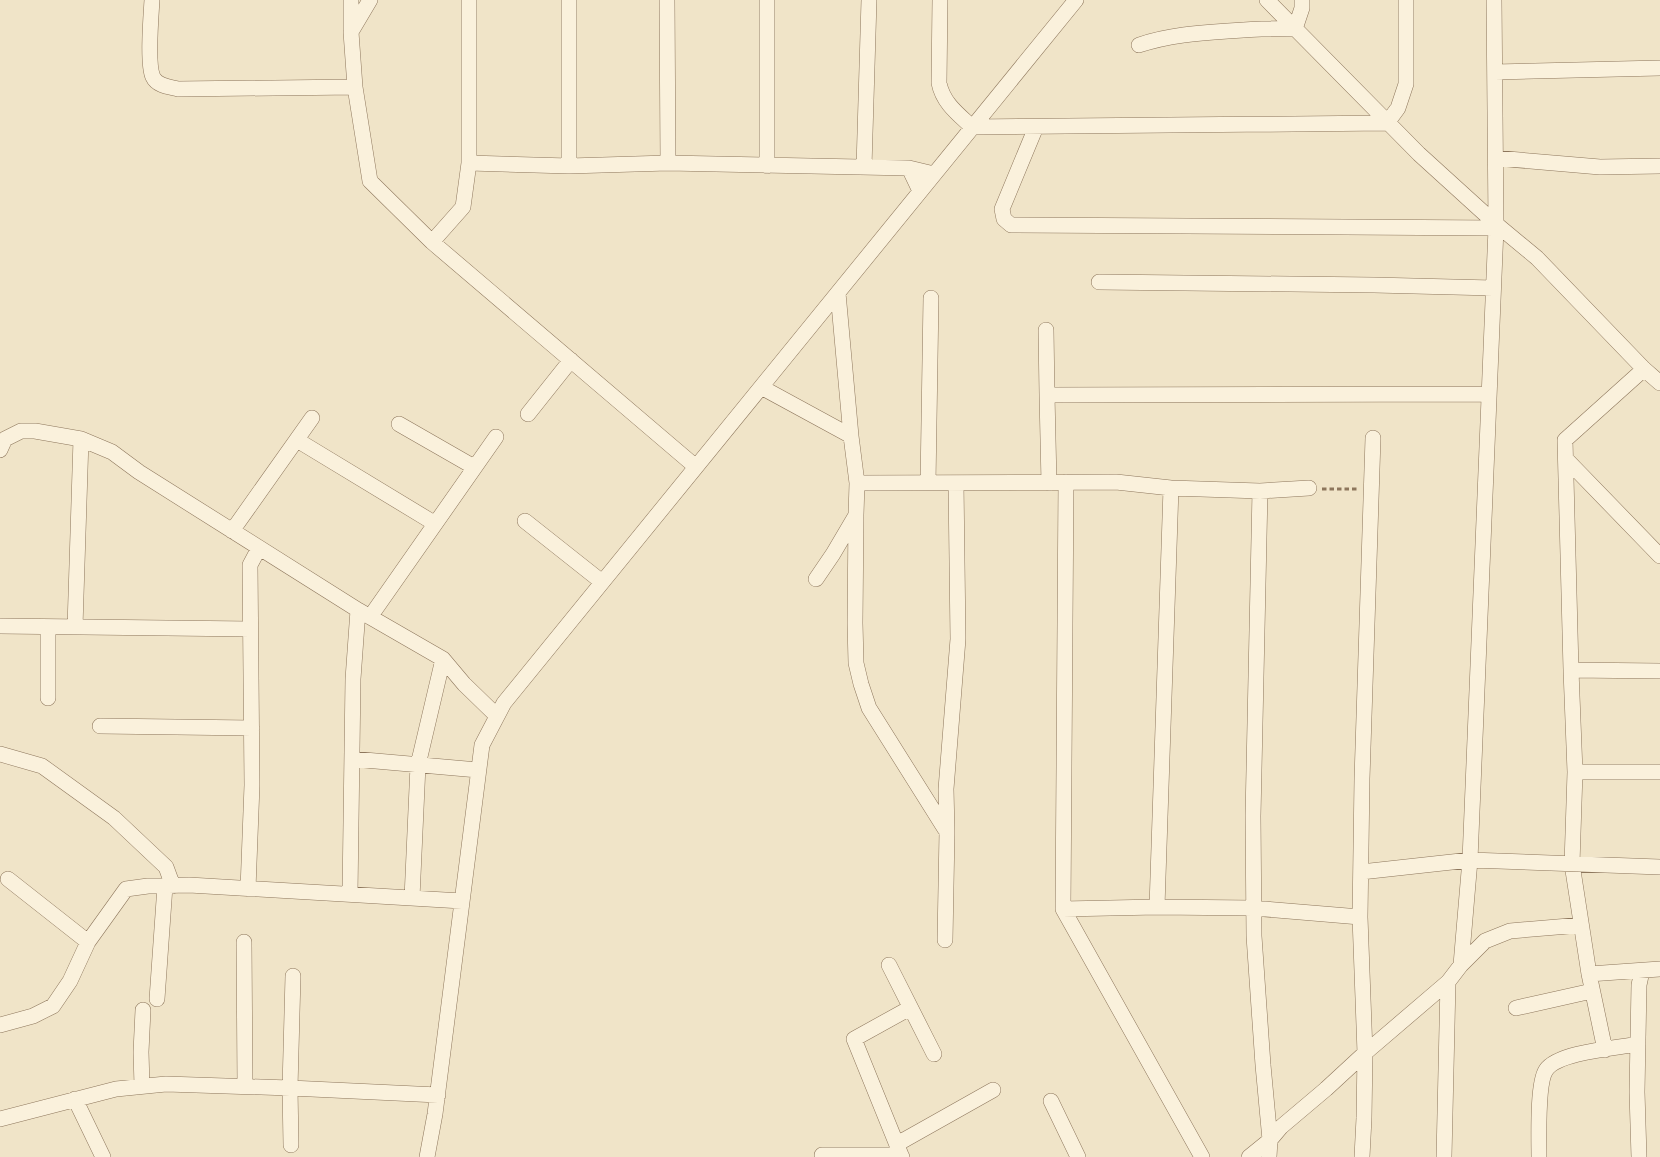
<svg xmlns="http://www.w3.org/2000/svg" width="1660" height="1157" font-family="'Noto Serif',serif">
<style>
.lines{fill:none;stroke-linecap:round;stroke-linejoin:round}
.minor-casing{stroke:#8d765c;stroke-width:16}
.path{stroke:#8d765c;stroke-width:3;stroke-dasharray:4.5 3;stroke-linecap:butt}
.minor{stroke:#faf1dc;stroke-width:15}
</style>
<rect width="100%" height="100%" fill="#f0e4c8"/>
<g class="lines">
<g class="minor-casing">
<path id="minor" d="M 152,0 C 151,16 147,65 153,77 C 157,86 170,87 178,89 L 355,87
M 351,0 L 351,30
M 370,0 L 351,32 L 355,87 L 370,181 L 432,242 L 463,207 L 469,163 L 569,166 L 668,163 L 909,168
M 469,0 L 469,163
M 667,0 L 668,163
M 940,0 L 939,83 C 943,103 958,114 972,127 L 1387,123
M 1494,0 L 1496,224 L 1537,258 L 1644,369 L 1660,383
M 1139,45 C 1169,35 1198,33 1228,31 C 1251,29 1273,28 1295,29 L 1302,8 L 1302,0
M 1495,72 L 1660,68
M 1387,123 L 1398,108 L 1406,84 L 1406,0
M 1036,127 L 1002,209 L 1004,219 L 1011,225 L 1496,228
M 1496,158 L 1600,167 L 1660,166
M 569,166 L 569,0
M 767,166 L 767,0
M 864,167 L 869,0
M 920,191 L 909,168 L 934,174
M 432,242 L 696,467
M 1099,282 L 1374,285 L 1493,288
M 838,293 L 851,436
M 1046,330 L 1047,395
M 761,387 L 851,436 L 857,483 L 856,515 L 833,554 L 816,579
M 528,414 L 571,360
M 399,424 L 474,467
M 297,440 L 434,523
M 0,450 L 5,439 L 21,431 L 35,431 L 81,439
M 1566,459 L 1660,556
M 1066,482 L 1063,909 L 1157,907 L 1253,908 L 1360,917
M 857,483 L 1116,482 L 1171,488 L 1260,491 L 1253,816 L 1254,936 L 1263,1065 L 1270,1140 L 1269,1157
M 928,483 L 931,298
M 1049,483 L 1047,395 L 1489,394
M 1260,491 L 1309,488
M 856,515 L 855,623 L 856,663 L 861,684 L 869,708 L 945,829
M 525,521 L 602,582
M 232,531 L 312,418
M 370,617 L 496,437
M 0,626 L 250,629
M 48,627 L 48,698
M 75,627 L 81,439 L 112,452 L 139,472 L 358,610
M 1571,670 L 1660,671
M 100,726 L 252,728
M 0,754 L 42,766 L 114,818 L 166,867 L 173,886
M 353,759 L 478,770
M 1575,772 L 1660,772
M 1361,872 L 1470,860 L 1660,867
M 8,879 L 88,942
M 248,889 L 252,785 L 250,565 L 259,548
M 350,894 L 353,679 L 358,610 L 443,659 L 464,684 L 497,716
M 412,898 L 418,765 L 443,659
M 1157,907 L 1171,488
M 1063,909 L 1202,1157
M 945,940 L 947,832 L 946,789 L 958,639 L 956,483
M 244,942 L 245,1086
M 889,965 L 934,1054
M 1461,965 L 1485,941 L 1510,931 L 1581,925
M 1589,974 L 1660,969
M 157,999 L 165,886
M 1516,1008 L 1592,991
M 0,1025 L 33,1016 L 53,1006 L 70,981 L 88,942 L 126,889 L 148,886 L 189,885 L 462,901
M 1605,1050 L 1589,974 L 1572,864 L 1575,772 L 1571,670 L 1565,440 L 1644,369
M 142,1086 L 141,1052 L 143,1010
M 75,1099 L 103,1157
M 1051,1101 L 1078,1157
M 0,1119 L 116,1089 L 166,1084 L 290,1088 L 438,1095
M 897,1144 L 993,1090
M 291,1145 L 290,1088 L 293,976
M 822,1155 L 901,1155 L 902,1157
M 901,1155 L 854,1039 L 910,1008
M 427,1157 L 435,1114 L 482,745 L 504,703 L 1076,0
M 1249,1157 L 1270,1140 L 1281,1127 L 1326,1089 L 1365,1053 L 1448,982 L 1461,965 L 1470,860 L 1496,228 L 1496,224 L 1419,154 L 1267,0
M 1362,1157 L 1364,1118 L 1365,1053 L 1360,917 L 1362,779 L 1373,438
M 1444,1157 L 1448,982
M 1539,1157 C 1539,1139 1537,1083 1546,1070 C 1558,1052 1617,1048 1638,1044
M 1639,1157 L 1637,1092 L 1639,985 L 1642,971"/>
</g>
<path class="path" d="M 1322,489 L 1358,489"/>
<use href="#minor" class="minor"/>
</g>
</svg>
